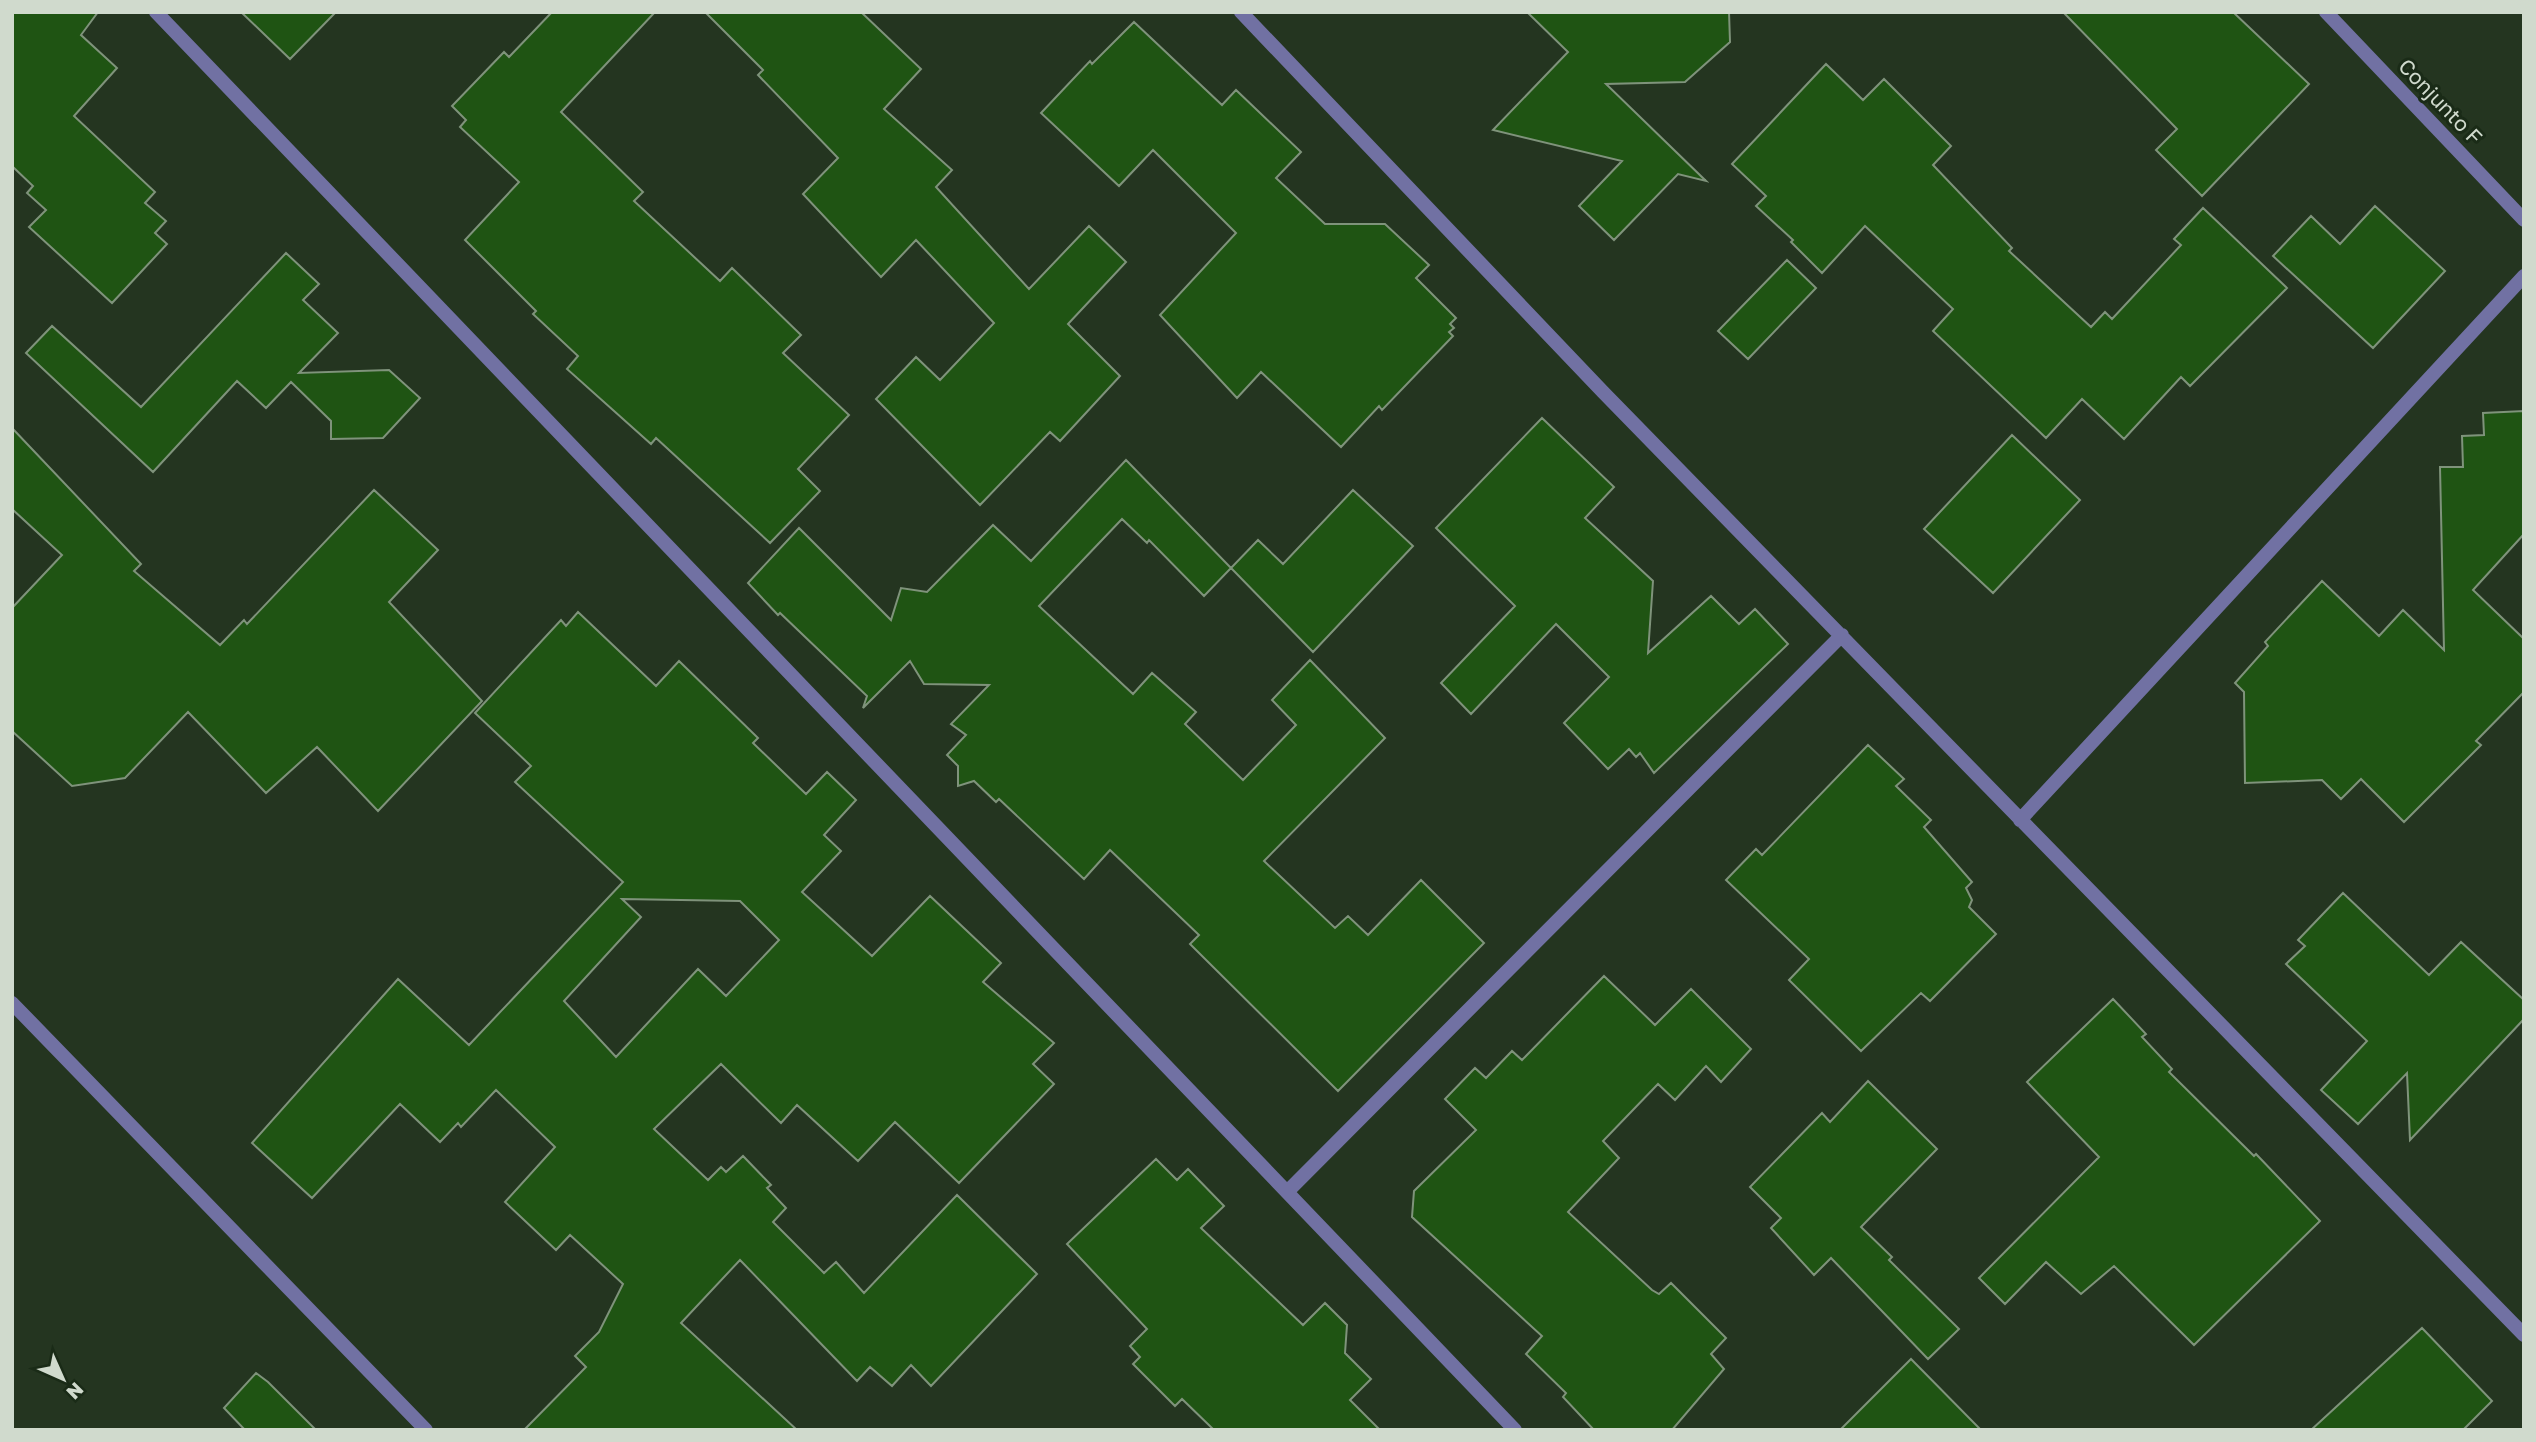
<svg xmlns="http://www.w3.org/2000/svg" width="2536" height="1442" font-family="'Golos Text',sans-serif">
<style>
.building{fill:#1f5413;stroke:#7f937b;stroke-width:2;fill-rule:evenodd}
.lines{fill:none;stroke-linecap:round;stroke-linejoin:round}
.street{stroke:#7171a3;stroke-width:14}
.labels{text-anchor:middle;stroke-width:6;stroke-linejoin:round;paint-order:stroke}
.street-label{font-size:21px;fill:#d0dacd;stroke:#1a2b17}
</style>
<rect width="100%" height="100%" fill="#243520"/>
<path class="building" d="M 12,12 L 98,12 L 81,35 L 117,68 L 74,116 L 155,192 L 145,203 L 166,221 L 155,233 L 167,244 L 112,303 L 29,227 L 46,210 L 27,193 L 33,186 L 12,166 Z
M 241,12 L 336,12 L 290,59 Z
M 552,12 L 655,12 L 561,112 L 643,192 L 634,201 L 720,281 L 732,268 L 801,335 L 783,353 L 849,415 L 798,469 L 820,491 L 770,543 L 656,438 L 651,444 L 567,369 L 578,356 L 533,314 L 536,311 L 465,240 L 519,182 L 460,127 L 466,120 L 452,106 L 504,52 L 509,57 Z
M 705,12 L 861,12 L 921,69 L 884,109 L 952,170 L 936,187 L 1029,289 L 1089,226 L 1126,262 L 1068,324 L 1120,376 L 1060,441 L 1050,432 L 980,505 L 876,399 L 916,357 L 940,380 L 994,323 L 916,240 L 881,277 L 803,194 L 838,158 L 758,75 L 763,70 Z
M 1527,12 L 1729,12 L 1730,42 L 1685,82 L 1606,84 L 1706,181 L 1678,174 L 1614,240 L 1579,206 L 1622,161 L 1493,130 L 1568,52 Z
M 2063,12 L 2233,12 L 2309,84 L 2202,196 L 2156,150 L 2177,129 Z
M 1134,22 L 1222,105 L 1236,90 L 1301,152 L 1276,178 L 1325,224 L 1385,224 L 1429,265 L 1416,278 L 1456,318 L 1450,324 L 1454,328 L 1449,332 L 1453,336 L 1382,410 L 1379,406 L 1341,447 L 1261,372 L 1237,398 L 1160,315 L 1236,233 L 1153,150 L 1119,186 L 1041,113 L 1090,61 L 1092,64 Z
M 1826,64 L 1863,100 L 1884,79 L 1951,146 L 1933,165 L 2012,248 L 2009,251 L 2091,327 L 2105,312 L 2112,319 L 2181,245 L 2174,239 L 2203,208 L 2287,288 L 2190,386 L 2181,377 L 2124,439 L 2082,399 L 2046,438 L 1933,331 L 1953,309 L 1865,226 L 1822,273 L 1791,242 L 1793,240 L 1756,206 L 1766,196 L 1732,164 Z
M 2375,206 L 2445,271 L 2373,348 L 2273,256 L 2311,216 L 2340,244 Z
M 286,253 L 319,284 L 303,300 L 338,333 L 299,373 L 389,370 L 420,398 L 383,438 L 331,439 L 331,421 L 291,382 L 266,408 L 237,381 L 153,472 L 26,353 L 52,326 L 141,407 Z
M 1787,260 L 1816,288 L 1748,359 L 1718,331 Z
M 2524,411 L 2524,534 L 2473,590 L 2524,639 L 2524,692 L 2476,741 L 2481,745 L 2404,822 L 2361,779 L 2341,799 L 2322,780 L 2245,783 L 2244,692 L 2235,683 L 2268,646 L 2265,642 L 2322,581 L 2379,636 L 2403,610 L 2444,650 L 2440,467 L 2463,467 L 2462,436 L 2484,435 L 2483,413 Z
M 1542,418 L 1614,487 L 1585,518 L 1653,581 L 1648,653 L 1711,596 L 1739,624 L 1755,609 L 1788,644 L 1654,773 L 1640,753 L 1636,757 L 1629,749 L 1608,769 L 1564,723 L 1609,677 L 1556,624 L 1471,714 L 1441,683 L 1515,606 L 1436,528 Z
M 12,428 L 141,564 L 134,571 L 220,645 L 244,620 L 247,624 L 374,490 L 438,550 L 389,602 L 482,701 L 378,811 L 317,747 L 266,793 L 188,712 L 125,778 L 72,786 L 12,731 L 12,608 L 62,555 L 12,509 Z
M 2012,435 L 2080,500 L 1993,593 L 1924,529 Z
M 1126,460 L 1231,568 L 1204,596 L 1149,540 L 1147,543 L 1122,519 L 1039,606 L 1133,694 L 1152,673 L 1196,712 L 1185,724 L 1243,780 L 1296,725 L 1272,700 L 1310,660 L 1385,738 L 1264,861 L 1335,928 L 1348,916 L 1368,935 L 1421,880 L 1484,943 L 1338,1091 L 1190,944 L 1199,935 L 1110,850 L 1084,879 L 999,799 L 996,802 L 974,781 L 958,786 L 958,766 L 947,755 L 966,735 L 951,724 L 989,685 L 924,684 L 910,661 L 863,708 L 867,696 L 780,613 L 778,615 L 748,583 L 799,528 L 891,620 L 901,588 L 927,592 L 993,525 L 1031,561 Z
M 1353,490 L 1413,546 L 1313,652 L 1231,568 L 1258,540 L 1283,564 Z
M 578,612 L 656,686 L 679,661 L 758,738 L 753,743 L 806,794 L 827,772 L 856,800 L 824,835 L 841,851 L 802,892 L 872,956 L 930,896 L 1001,963 L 983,982 L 1054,1043 L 1033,1064 L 1054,1084 L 959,1183 L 895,1122 L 858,1161 L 797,1105 L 781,1123 L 721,1064 L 654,1129 L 708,1180 L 721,1167 L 726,1172 L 743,1156 L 771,1185 L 767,1188 L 786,1208 L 773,1222 L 824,1273 L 836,1262 L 864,1293 L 957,1195 L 1037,1274 L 931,1386 L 911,1365 L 892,1386 L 870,1367 L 857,1381 L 740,1260 L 681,1323 L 797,1430 L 524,1430 L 586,1367 L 575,1356 L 599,1332 L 623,1284 L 570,1235 L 556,1250 L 505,1202 L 555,1147 L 496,1090 L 461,1127 L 458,1123 L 440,1142 L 400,1104 L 312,1198 L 252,1143 L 398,979 L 469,1045 L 623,882 L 515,782 L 531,766 L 475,713 L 561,620 L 566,626 ZM 622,899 L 740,901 L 779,940 L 726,996 L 698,969 L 616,1057 L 564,1001 L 641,917 Z
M 1868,745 L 1904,779 L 1896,786 L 1931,820 L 1924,827 L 1972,882 L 1966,888 L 1972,900 L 1969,907 L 1996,934 L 1930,1001 L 1921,993 L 1861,1051 L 1789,980 L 1809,959 L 1726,880 L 1756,849 L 1762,855 Z
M 2343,893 L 2429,975 L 2461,942 L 2524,1000 L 2524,1019 L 2410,1140 L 2407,1073 L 2358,1124 L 2321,1090 L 2367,1041 L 2286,964 L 2305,946 L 2298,940 Z
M 1604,976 L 1655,1025 L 1691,989 L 1751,1049 L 1721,1082 L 1706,1066 L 1675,1100 L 1658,1084 L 1603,1141 L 1619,1158 L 1568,1212 L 1652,1290 L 1659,1294 L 1671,1283 L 1726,1338 L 1711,1354 L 1724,1369 L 1672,1430 L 1594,1430 L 1563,1397 L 1566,1393 L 1526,1354 L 1542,1336 L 1412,1217 L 1414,1191 L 1476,1130 L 1445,1099 L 1475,1068 L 1486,1078 L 1512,1051 L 1522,1060 Z
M 2113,999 L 2146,1034 L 2142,1037 L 2172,1069 L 2169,1072 L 2254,1156 L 2256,1154 L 2320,1221 L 2194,1345 L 2114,1266 L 2081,1294 L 2046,1262 L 2005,1304 L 1979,1278 L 2099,1157 L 2027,1082 Z
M 1868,1081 L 1937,1149 L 1861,1227 L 1892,1257 L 1889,1260 L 1959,1329 L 1928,1359 L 1831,1258 L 1814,1275 L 1771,1228 L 1781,1218 L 1750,1187 L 1822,1113 L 1830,1122 Z
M 1156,1159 L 1177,1180 L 1188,1169 L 1224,1206 L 1201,1228 L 1303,1325 L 1325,1303 L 1347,1325 L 1345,1353 L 1371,1379 L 1350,1400 L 1380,1430 L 1214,1430 L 1182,1399 L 1175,1406 L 1133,1364 L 1140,1357 L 1130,1346 L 1147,1329 L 1067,1244 Z
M 2422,1328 L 2492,1401 L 2463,1430 L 2311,1430 Z
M 1911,1359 L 1981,1430 L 1840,1430 Z
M 256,1373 L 268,1382 L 316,1430 L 245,1430 L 224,1408 Z"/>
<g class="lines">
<path class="street" d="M 156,12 L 1515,1430
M 1241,12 L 1603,392 L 2524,1335
M 2326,12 L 2524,220
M 2020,820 L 2524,276
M 12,1003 L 426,1430
M 1287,1192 L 1842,635"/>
</g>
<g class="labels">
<g class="street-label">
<text transform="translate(2440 102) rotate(46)" y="7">Conjunto F</text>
</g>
</g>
<rect width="2536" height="1442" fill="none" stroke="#d0dacd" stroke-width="28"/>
<g transform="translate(63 1379) rotate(135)" stroke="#1a2b17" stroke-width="5" paint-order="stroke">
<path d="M0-5L12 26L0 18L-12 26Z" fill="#d0dacd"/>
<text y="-10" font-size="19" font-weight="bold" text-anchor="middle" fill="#d0dacd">N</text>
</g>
</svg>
